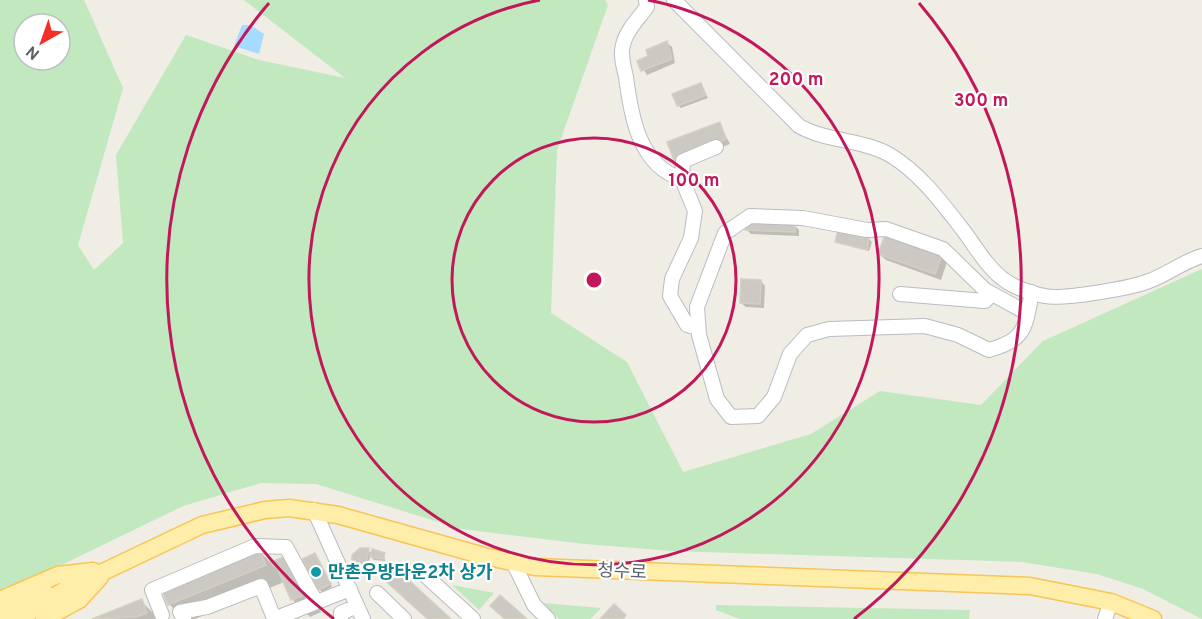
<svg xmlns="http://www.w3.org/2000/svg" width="1202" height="619" font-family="Overpass,'Noto Sans KR',sans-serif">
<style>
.green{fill:#c1e8bf;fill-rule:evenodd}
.water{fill:#a5dbff}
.shadow{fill:#0003}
.building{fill:#ccc9c3;stroke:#d5cec2;stroke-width:1.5}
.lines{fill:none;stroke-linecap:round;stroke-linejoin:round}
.minor-casing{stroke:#b9bcc1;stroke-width:16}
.major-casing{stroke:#f9c554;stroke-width:19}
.minor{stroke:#fff;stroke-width:14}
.major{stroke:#fea;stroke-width:16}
.ring{fill:none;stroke:#c2185b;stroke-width:3}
.culture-dot{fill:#0f9aa8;stroke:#fff;stroke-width:2}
.labels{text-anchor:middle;stroke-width:4.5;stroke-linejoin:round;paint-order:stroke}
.street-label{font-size:18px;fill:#5c6166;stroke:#fff}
.culture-label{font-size:18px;font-weight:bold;fill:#0d838f;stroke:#fff;text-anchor:start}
.centre{fill:#c2185b;stroke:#fff;stroke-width:3}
.ring-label{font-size:18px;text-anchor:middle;font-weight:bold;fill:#c2185b;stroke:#fff;stroke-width:4.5;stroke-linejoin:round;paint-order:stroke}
</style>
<rect width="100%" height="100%" fill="#efede4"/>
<path class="green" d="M 0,0 L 84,0 L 123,88 L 78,245 L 94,270 L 123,243 L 116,155 L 186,35 L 259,60 L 345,78 L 244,0 L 605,0 L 608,5 L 557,150 L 551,313 L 627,362 L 683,472 L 811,434 L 880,391 L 981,405 L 1043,341 L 1202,269 L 1202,619 L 1143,589 L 1097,574 L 1022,562 L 671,551 L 585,544 L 461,529 L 316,484 L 261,483 L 183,506 L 0,595 ZM 24,24 L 60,24 L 60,60 L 24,60 Z
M 452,585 L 494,593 L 479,610 Z
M 542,603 L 601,608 L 590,619 L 559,619 Z
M 716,605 L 970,610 L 969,619 L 740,619 L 716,610 Z"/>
<path class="water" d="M 242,25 L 250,25 L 264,34 L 259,54 L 234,46 Z"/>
<path class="shadow" d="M 667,43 L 672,47 L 675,63 L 647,75 L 639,62 L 650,57 Z
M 701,85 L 708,98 L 681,108 L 678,105 Z
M 719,123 L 730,144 L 680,163 L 676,159 Z
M 794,225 L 799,230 L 799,236 L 751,234 L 746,229 Z
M 869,239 L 872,242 L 869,251 L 837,241 Z
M 879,254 L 941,256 L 947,262 L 941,280 L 886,260 Z
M 761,281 L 765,286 L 764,308 L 746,307 L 741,303 Z
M 368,550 L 372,554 L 384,554 L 385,561 L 374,560 L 370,556 L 368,567 L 365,566 L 361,574 L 357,573 L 354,570 Z
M 259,551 L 280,572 L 305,575 L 321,612 L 310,617 L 292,599 L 284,582 L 195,619 L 184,619 L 170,605 L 164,590 Z
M 317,557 L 332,587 L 322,592 L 319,589 Z
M 141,601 L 159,619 L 96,619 Z"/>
<path class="building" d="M 667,41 L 672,59 L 641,71 L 637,61 L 648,56 L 646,50 Z
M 701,83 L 706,95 L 677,106 L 672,94 Z
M 720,122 L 726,139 L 674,160 L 667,142 Z
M 745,222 L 795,224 L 795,232 L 745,230 Z
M 838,230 L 869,238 L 867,250 L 835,242 Z
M 885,235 L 942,255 L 935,274 L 878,254 Z
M 741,279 L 761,280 L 760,304 L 740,303 Z
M 360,548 L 369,548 L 366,565 L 362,564 L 358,572 L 352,571 L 352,555 Z
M 259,549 L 266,565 L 168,605 L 162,590 Z
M 372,549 L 385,553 L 383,559 L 370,557 Z
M 315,553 L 331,584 L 318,590 L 302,559 Z
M 288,555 L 304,595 L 291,600 L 274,561 Z
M 390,563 L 451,619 L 428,619 L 422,614 L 379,575 Z
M 500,595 L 527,619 L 505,619 L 490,606 Z
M 142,599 L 147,613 L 136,617 L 92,619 Z
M 614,604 L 626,615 L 623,619 L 600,619 Z"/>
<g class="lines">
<g class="minor-casing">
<path id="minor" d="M 646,0 L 647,7 C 638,19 626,31 623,45 C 620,55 624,68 626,77 C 631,116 639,166 682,179
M 674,0 L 799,126 C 827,142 862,139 890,155 C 920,173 942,203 963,230 C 975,246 987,267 1003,279 C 1013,287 1033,294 1045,296 C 1062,300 1132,288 1149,281 C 1168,274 1182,262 1202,256
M 900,294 L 985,301 L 992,294
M 1027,313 L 985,290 L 943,249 L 886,229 L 867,230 L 803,218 L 750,216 L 725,233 L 697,307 L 699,335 L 717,399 L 731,417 L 758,416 L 774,397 L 790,354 L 807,335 L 829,329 L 925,326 L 958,335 L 989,350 C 1027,340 1025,326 1032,292
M 698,328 L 687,325 L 670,296 L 672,279 L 691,238 L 695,211 L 682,179 L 683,161 L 716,147
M 314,510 L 363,619
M 513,562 L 534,605 L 548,619
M 426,576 L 473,619
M 377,593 L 404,619
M 162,615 L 152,590 L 255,546 L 286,547 L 316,602
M 184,619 L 180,612 L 207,607 L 261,586 L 274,618
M 274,619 L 350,589
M 341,619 L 341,613 L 357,606
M 1105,619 L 1111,602"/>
</g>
<g class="major-casing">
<path id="major" d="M 0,600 L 58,575 L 93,571
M 0,616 L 25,602 L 48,595
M 19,619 L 63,591 L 202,525 L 265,510 L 289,508 L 338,515 L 484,556 L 535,567 L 1030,586 L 1111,602 L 1153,619
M 44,619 L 79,600 L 100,577"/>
</g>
<use href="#minor" class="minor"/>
<use href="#major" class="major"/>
</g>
<g class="ring">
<circle cx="594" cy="280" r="142"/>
<path d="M648 0A285 285 0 1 1 540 0"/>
<path d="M334 619A427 427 0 0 1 269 3M919 3A427 427 0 0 1 854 619"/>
</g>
<circle class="culture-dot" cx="316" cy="572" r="6"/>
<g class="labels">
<g class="street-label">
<text transform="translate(622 571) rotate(3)" y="6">청수로</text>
</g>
<g class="culture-label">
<text x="328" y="578">만촌우방타운2차 상가</text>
</g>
</g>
<circle cx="594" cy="280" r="9" class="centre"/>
<g class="ring-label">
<text x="796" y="85">200 m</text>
<text x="981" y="106">300 m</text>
<text x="694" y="186">100 m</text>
</g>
<g transform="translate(42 42) rotate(220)"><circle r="28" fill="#ffffff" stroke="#bec0c2" stroke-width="1.5"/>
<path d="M0-4.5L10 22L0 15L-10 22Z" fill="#f23027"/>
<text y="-9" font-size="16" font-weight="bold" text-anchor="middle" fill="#5c6166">N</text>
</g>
</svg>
